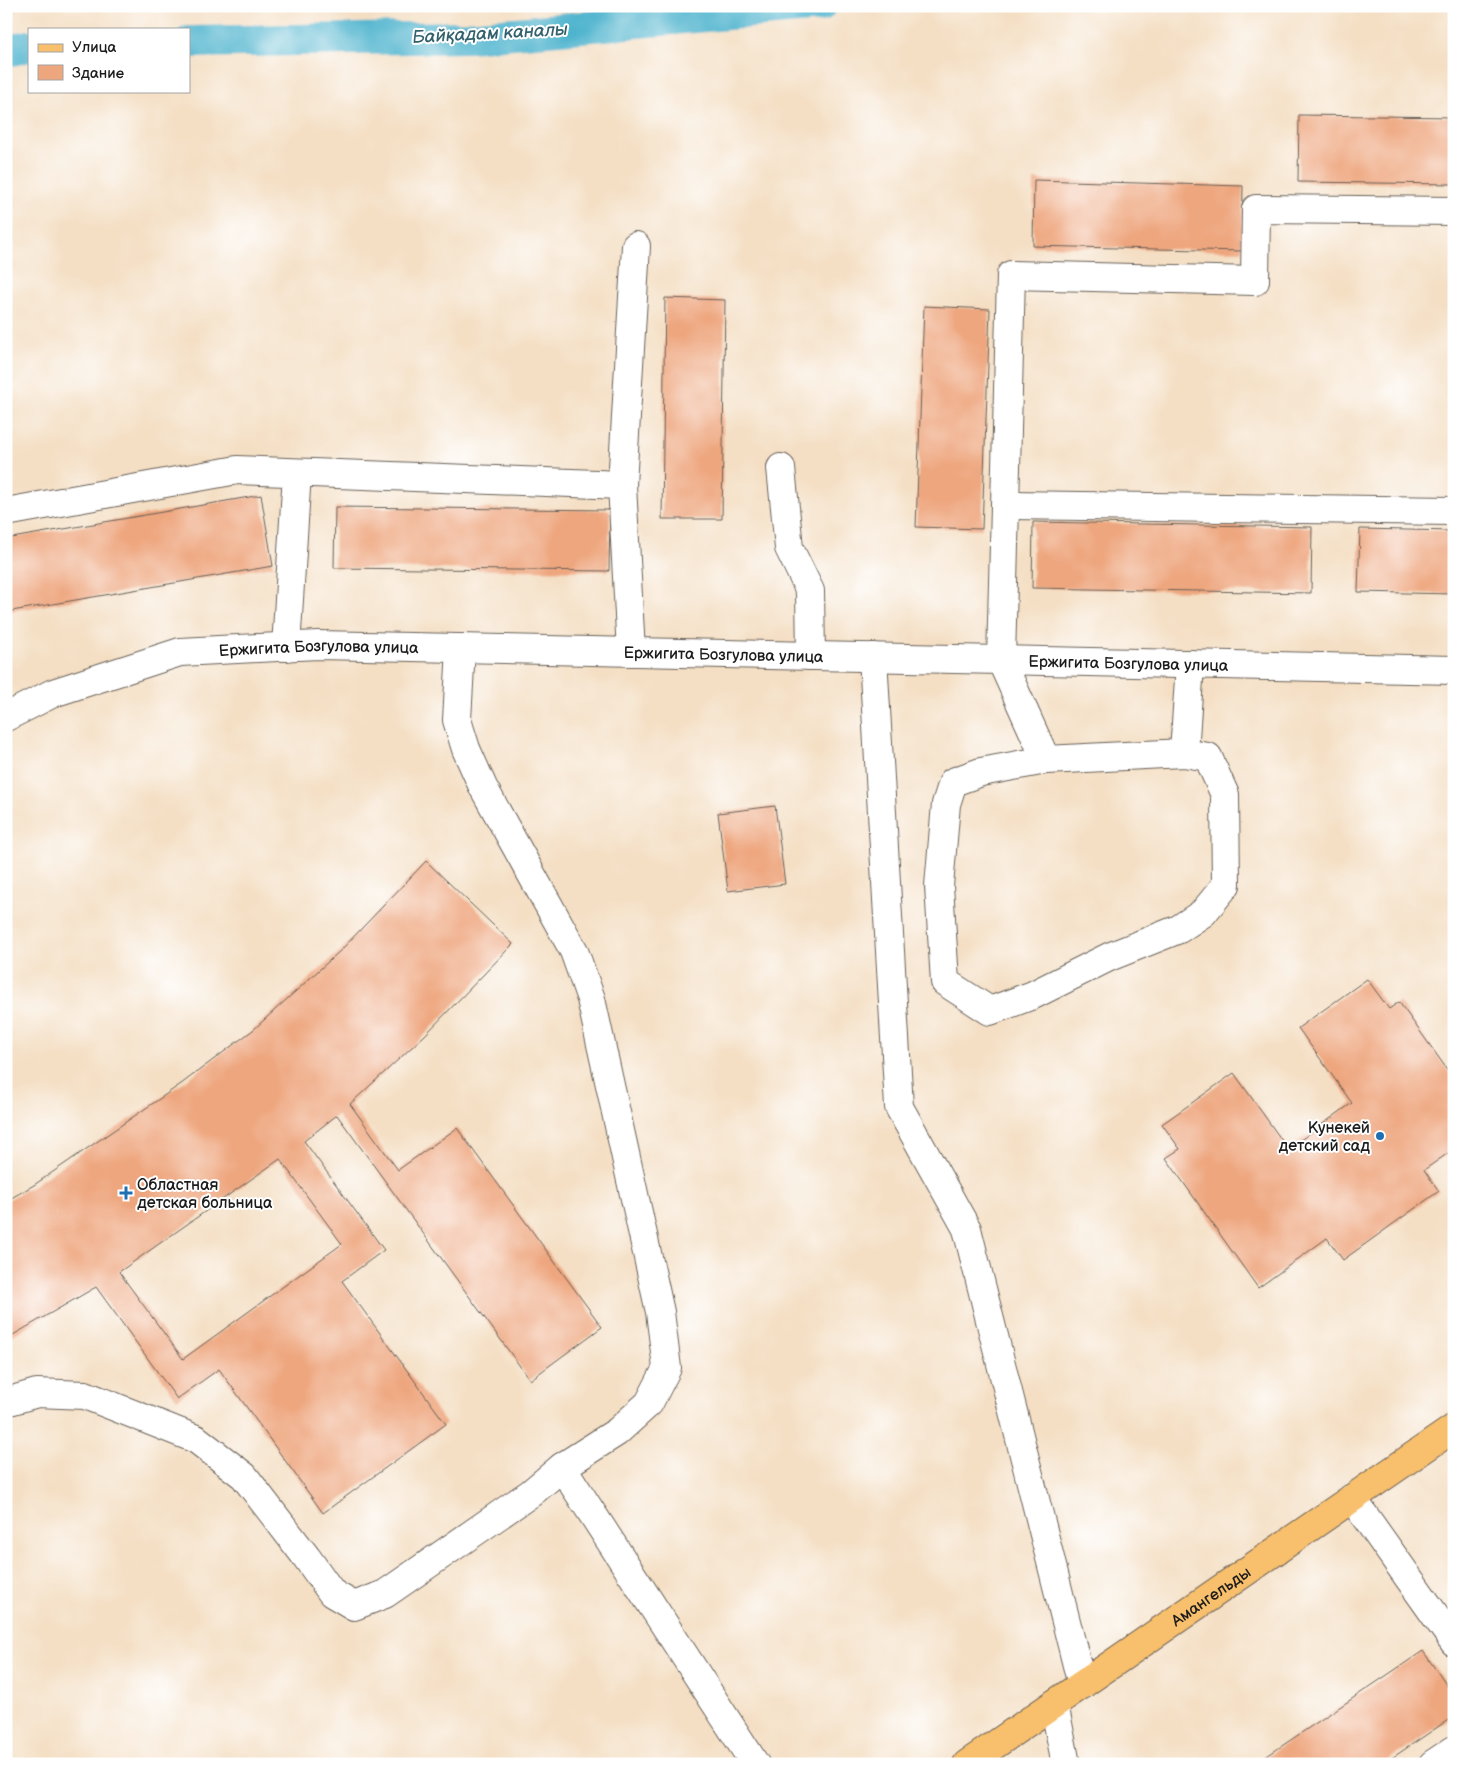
<svg xmlns="http://www.w3.org/2000/svg" width="1460" height="1770" font-family="'Balsamiq Sans',sans-serif">
<style>
.lines{fill:none;stroke-linecap:round;stroke-linejoin:round}
.canal{stroke:#4eb3cd;stroke-width:32}
.building{fill:#eea67e;fill-rule:evenodd}
.minor-casing{stroke:#686057;stroke-width:30}
.major-casing{stroke:#686057;stroke-width:30}
.minor{stroke:#fff;stroke-width:28}
.major{stroke:#f8bf6c;stroke-width:28}
.poi-dot{fill:#1f6fb2;stroke:#fff;stroke-width:2}
.labels{text-anchor:middle;stroke-width:4;stroke-linejoin:round;paint-order:stroke}
.street-label{font-size:16px;fill:#1c1c1c;stroke:#fff}
.poi-label{font-size:16px;fill:#1c1c1c;stroke:#fff;text-anchor:end}
.water-label{font-size:18px;font-style:italic;fill:#32606c;stroke:#fff}
</style>
<rect width="100%" height="100%" fill="#fff"/>
<filter id="ink" filterUnits="userSpaceOnUse"><feTurbulence type="fractalNoise" baseFrequency=".02" numOctaves="2"/><feDisplacementMap in="SourceGraphic" scale="10" xChannelSelector="R" yChannelSelector="G"/><feConvolveMatrix kernelMatrix="1 2 1 2 8 2 1 2 1" color-interpolation-filters="sRGB"/></filter>
<filter id="wash" filterUnits="userSpaceOnUse"><feTurbulence type="fractalNoise" baseFrequency=".0096" numOctaves="4" result="noise"/><feDisplacementMap in="SourceGraphic" scale="20" xChannelSelector="R" yChannelSelector="G"/><feGaussianBlur stdDeviation="1.12" result="paint"/><feColorMatrix in="noise" values="0 0 0 0 0 0 0 0 0 0 0 0 0 0 0 0 0 1.4 0 .05"/><feComposite in="paint" operator="in"/></filter>
<g filter="url(#wash)">
<rect width="100%" height="100%" fill="#f4dfc4"/>
<g class="lines">
<path class="canal" d="M 189,42 L 468,37 L 820,6
M 6,51 L 29,46"/>
</g>
<g id="blocks">
<path class="building" d="M 1299,115 L 1454,117 L 1454,184 L 1298,182 Z
M 1034,180 L 1243,186 L 1242,251 L 1033,246 Z
M 665,298 L 725,300 L 722,519 L 662,519 Z
M 924,306 L 990,309 L 982,529 L 916,527 Z
M 261,495 L 273,566 L 6,612 L 6,539 Z
M 335,507 L 610,510 L 609,571 L 334,568 Z
M 1033,522 L 1312,527 L 1311,593 L 1032,588 Z
M 1360,529 L 1454,531 L 1454,594 L 1358,592 Z
M 775,806 L 785,884 L 728,891 L 718,813 Z
M 426,861 L 513,944 L 424,1036 L 350,1104 L 398,1170 L 457,1128 L 602,1327 L 530,1380 L 337,1115 L 304,1141 L 384,1250 L 342,1281 L 446,1424 L 323,1513 L 219,1369 L 177,1399 L 96,1287 L 6,1339 L 6,1201 L 34,1185 L 181,1084 L 253,1030 L 341,950 ZM 280,1159 L 342,1244 L 183,1359 L 119,1272 Z
M 1367,979 L 1389,1009 L 1399,1002 L 1454,1079 L 1454,1149 L 1424,1170 L 1439,1191 L 1343,1260 L 1327,1238 L 1258,1288 L 1166,1158 L 1180,1149 L 1162,1124 L 1234,1073 L 1288,1149 L 1352,1103 L 1298,1028 Z
M 1423,1651 L 1454,1696 L 1454,1716 L 1383,1764 L 1255,1764 Z"/>
</g>
</g>
<g filter="url(#ink)">
<use href="#blocks" fill-opacity="0" stroke="#686057" stroke-width="1"/>
<g class="lines">
<g class="minor-casing">
<g id="minor">
<path d="M 781,468 L 789,548 L 810,591 L 811,656"/>
<path d="M 1005,505 L 1454,511"/>
<path d="M 6,512 L 237,470 L 622,485"/>
<path d="M 286,647 L 297,473"/>
<path d="M 461,648 L 457,720 L 466,749 L 483,787 L 574,951 L 591,999 L 660,1312 L 667,1368 L 649,1403 L 617,1432 L 562,1467"/>
<path d="M 631,652 L 622,485 L 636,246"/>
<path d="M 873,657 L 899,1107 L 967,1229 L 1082,1685"/>
<path id="s1" d="M 6,717 L 53,693 L 180,652 L 318,645 L 1454,670"/>
<path d="M 1184,753 L 1190,664"/>
<path d="M 1046,760 L 981,772 L 953,782 L 946,804 L 939,886 L 945,982 L 990,1011 L 1033,995 L 1109,957 L 1179,929 L 1203,913 L 1226,885 L 1225,795 L 1208,757 L 1184,753 L 1046,760 L 1001,660 L 1011,275 L 1255,281 L 1256,209 L 1454,211"/>
<path d="M 6,1402 L 37,1393 L 85,1395 L 196,1439 L 244,1476 L 307,1558 L 332,1593 L 354,1606 L 385,1594 L 531,1493 L 562,1467 L 755,1764"/>
<path d="M 1352,1498 L 1454,1642"/>
<path d="M 1054,1704 L 1066,1764"/>
<path d="M 1433,1764 L 1454,1750"/>
</g>
</g>
<g class="major-casing">
<g id="major">
<path id="s2" d="M 967,1764 L 1454,1428"/>
</g>
</g>
<use href="#minor" class="minor"/>
<use href="#major" class="major"/>
</g>
</g>
<g class="poi-dot">
<circle cx="1380" cy="1136" r="5"/>
<path d="M123.5 1185.5h5v5h5v5h-5v5h-5v-5h-5v-5h5z"/>
</g>
<g class="labels">
<g class="street-label">
<text dy="6" stroke="none"><textPath href="#s1" startOffset="325">Ержигита Бозгулова улица</textPath></text>
<text dy="6" stroke="none"><textPath href="#s1" startOffset="730">Ержигита Бозгулова улица</textPath></text>
<text dy="6" stroke="none"><textPath href="#s1" startOffset="1135">Ержигита Бозгулова улица</textPath></text>
<text dy="6" stroke="none"><textPath href="#s2" startOffset="296">Амангельды</textPath></text>
</g>
<g class="poi-label">
<text x="1370" y="1133">Кунекей<tspan x="1370" dy="18">детский сад</tspan></text>
<text x="137" y="1190" text-anchor="start">Областная<tspan x="137" dy="18">детская больница</tspan></text>
</g>
<g class="water-label">
<text transform="translate(490 33) rotate(-3)" y="6">Байқадам каналы</text>
</g>
</g>
<rect width="1460" height="1770" fill="none" stroke="#fff" stroke-width="25"/>
<rect x="28" y="28" width="162" height="65" fill="#ffffff" stroke="#a4a4a4"/>
<rect x="38" y="44" width="25" height="8" fill="#f8bf6c" stroke="#a4a4a4"/>
<text x="72" y="52" font-size="15" fill="#1c1c1c">Улица</text>
<rect x="38" y="65" width="25" height="15" fill="#eea67e" stroke="#a4a4a4"/>
<text x="72" y="78" font-size="15" fill="#1c1c1c">Здание</text>
</svg>
